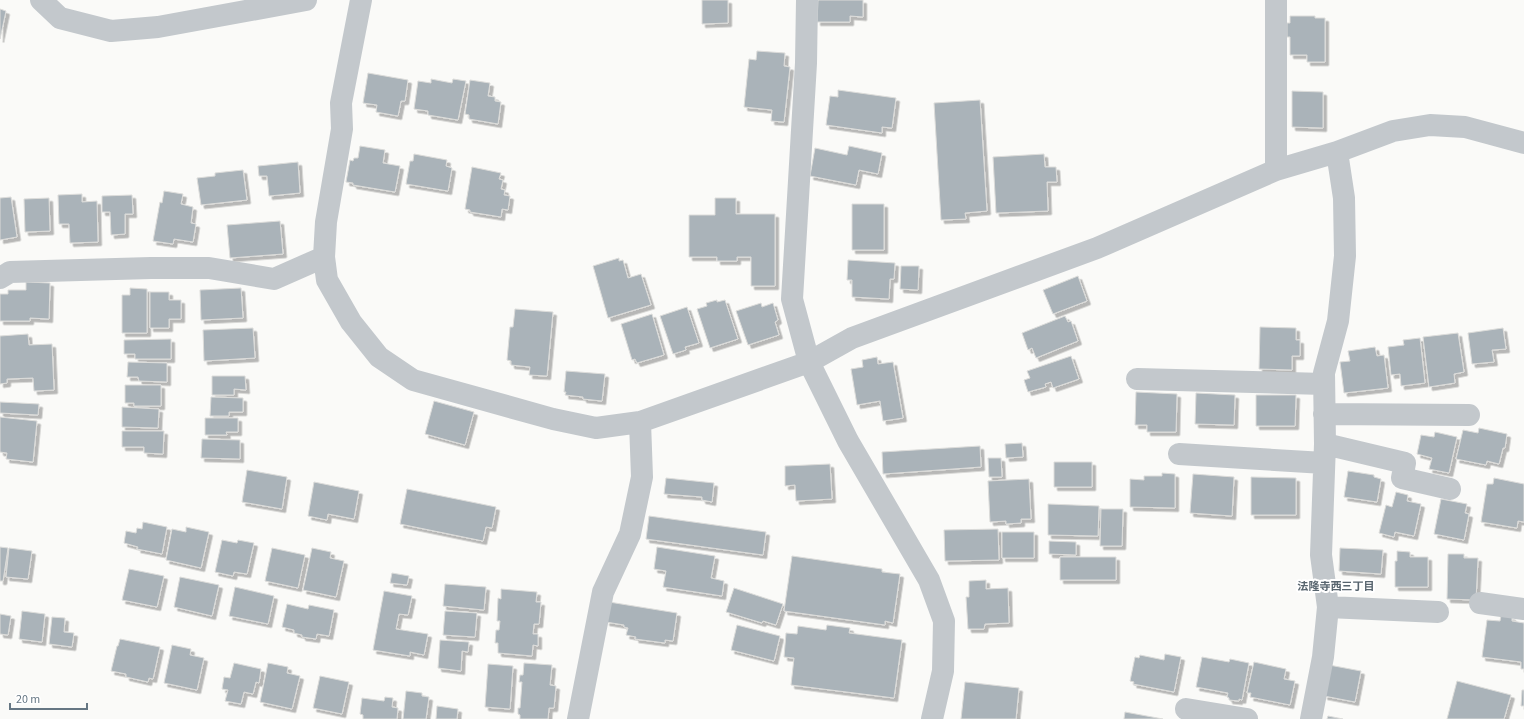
<svg xmlns="http://www.w3.org/2000/svg" width="1524" height="719" font-family="'Source Sans 3','Noto Sans JP',sans-serif">
<style>
.building{fill:#aab3b9;stroke:#dcdcda;filter:url(#shadow)}
.lines{fill:none;stroke-linecap:round;stroke-linejoin:round}
.street{stroke:#c3c8cc;stroke-width:22}
.labels{text-anchor:middle;stroke-width:4;stroke-linejoin:round;paint-order:stroke}
.neighbourhood-label{font-size:11px;font-weight:bold;fill:#57646e;stroke:#fff}
</style>
<defs>
<filter id="shadow"><feDropShadow dx="3.5" dy="3.5" stdDeviation="0" flood-color="#0004"/></filter>
</defs>
<rect width="100%" height="100%" fill="#fafaf8"/>
<path class="building" d="M 702,0 L 728,0 L 728,23 L 702,24 Z
M 818,0 L 863,0 L 863,17 L 850,16 L 850,22 L 817,22 Z
M 0,9 L 6,11 L 0,39 Z
M 1290,16 L 1315,16 L 1315,18 L 1325,18 L 1325,62 L 1307,62 L 1307,55 L 1290,55 L 1290,37 L 1287,37 L 1287,23 L 1290,23 Z
M 757,51 L 785,53 L 784,66 L 790,67 L 784,122 L 771,121 L 772,110 L 744,107 L 749,59 L 756,60 Z
M 368,73 L 408,80 L 405,101 L 401,101 L 398,116 L 376,112 L 377,105 L 363,103 Z
M 431,79 L 452,83 L 453,79 L 466,81 L 458,120 L 428,115 L 428,111 L 414,109 L 418,81 L 431,83 Z
M 470,80 L 490,83 L 488,96 L 495,97 L 495,101 L 501,102 L 498,124 L 469,119 L 469,115 L 465,114 Z
M 838,90 L 896,98 L 892,128 L 882,127 L 882,133 L 826,125 L 830,96 L 838,97 Z
M 1292,91 L 1323,92 L 1323,128 L 1292,127 Z
M 980,100 L 987,211 L 965,213 L 966,219 L 941,220 L 934,103 Z
M 360,146 L 385,150 L 383,163 L 400,166 L 395,192 L 353,185 L 353,183 L 346,182 L 350,160 L 353,161 L 354,158 L 358,158 Z
M 849,146 L 882,153 L 878,174 L 859,170 L 856,185 L 810,176 L 815,148 L 847,155 Z
M 414,154 L 447,160 L 446,166 L 452,168 L 448,191 L 406,184 L 410,161 L 413,161 Z
M 1044,154 L 1045,167 L 1056,167 L 1057,182 L 1047,182 L 1048,211 L 996,213 L 993,157 Z
M 298,162 L 300,193 L 269,196 L 267,176 L 259,176 L 258,166 Z
M 472,167 L 501,173 L 499,179 L 503,180 L 501,189 L 505,190 L 504,195 L 510,196 L 508,210 L 502,209 L 501,217 L 470,212 L 470,210 L 465,209 Z
M 243,170 L 247,200 L 201,205 L 197,178 L 215,176 L 215,173 Z
M 164,191 L 183,194 L 181,204 L 193,207 L 191,223 L 196,224 L 193,242 L 174,239 L 173,244 L 153,241 L 160,202 L 162,203 Z
M 82,194 L 82,202 L 97,201 L 98,242 L 70,243 L 69,224 L 59,224 L 58,195 Z
M 132,195 L 133,214 L 125,214 L 125,234 L 111,235 L 110,212 L 102,212 L 102,196 Z
M 11,197 L 17,237 L 0,240 L 0,198 Z
M 49,198 L 50,231 L 25,232 L 24,199 Z
M 715,198 L 736,198 L 736,214 L 775,214 L 775,286 L 751,286 L 751,257 L 737,257 L 737,261 L 717,261 L 717,257 L 689,257 L 689,215 L 715,215 Z
M 852,204 L 884,204 L 884,250 L 852,250 Z
M 280,221 L 283,254 L 230,258 L 227,225 Z
M 619,258 L 619,261 L 623,260 L 628,278 L 641,274 L 651,305 L 608,318 L 593,266 Z
M 848,260 L 895,263 L 894,279 L 890,279 L 889,299 L 852,297 L 852,280 L 847,280 Z
M 901,266 L 919,266 L 918,290 L 900,289 Z
M 1078,276 L 1087,301 L 1053,314 L 1043,290 Z
M 26,282 L 50,283 L 49,319 L 30,318 L 30,321 L 0,321 L 0,294 L 8,294 L 8,290 L 26,290 Z
M 130,288 L 147,289 L 147,333 L 122,333 L 122,295 L 130,295 Z
M 241,288 L 243,318 L 201,320 L 200,290 Z
M 150,292 L 169,292 L 169,300 L 181,300 L 181,319 L 169,319 L 169,328 L 150,328 Z
M 717,300 L 717,302 L 725,300 L 738,339 L 710,348 L 697,309 L 707,306 L 706,303 Z
M 761,303 L 762,307 L 773,303 L 778,320 L 775,322 L 779,335 L 748,345 L 736,311 Z
M 687,307 L 699,343 L 685,347 L 686,350 L 673,354 L 660,316 Z
M 515,309 L 553,312 L 547,376 L 529,375 L 530,367 L 511,365 L 511,361 L 507,360 L 510,327 L 513,327 Z
M 652,314 L 664,355 L 637,363 L 635,359 L 632,360 L 621,324 Z
M 1065,316 L 1068,322 L 1071,321 L 1078,341 L 1036,358 L 1032,348 L 1028,350 L 1022,333 Z
M 1260,327 L 1296,328 L 1296,340 L 1300,340 L 1300,356 L 1292,356 L 1292,370 L 1259,369 Z
M 253,328 L 255,358 L 204,361 L 203,330 Z
M 1503,328 L 1506,349 L 1492,350 L 1494,362 L 1472,364 L 1468,333 Z
M 1458,333 L 1464,372 L 1454,374 L 1455,383 L 1429,387 L 1423,337 Z
M 28,334 L 29,345 L 52,344 L 54,390 L 34,391 L 33,378 L 7,379 L 7,383 L 0,384 L 0,336 Z
M 1420,338 L 1425,383 L 1401,386 L 1400,374 L 1391,375 L 1388,347 L 1404,345 L 1403,340 Z
M 171,339 L 171,359 L 135,359 L 135,354 L 124,354 L 124,340 Z
M 1375,347 L 1377,356 L 1384,355 L 1388,388 L 1344,393 L 1340,362 L 1350,361 L 1348,351 Z
M 1071,356 L 1079,379 L 1053,388 L 1051,382 L 1045,384 L 1046,387 L 1028,392 L 1024,380 L 1030,378 L 1027,371 Z
M 877,357 L 878,364 L 893,362 L 903,418 L 883,421 L 880,401 L 857,405 L 851,369 L 863,367 L 862,360 Z
M 128,362 L 167,363 L 167,382 L 139,381 L 138,377 L 127,377 Z
M 566,371 L 605,374 L 602,401 L 583,399 L 583,397 L 565,395 L 566,392 L 564,392 Z
M 212,376 L 245,376 L 246,390 L 234,389 L 234,395 L 212,395 Z
M 125,385 L 161,385 L 161,406 L 134,406 L 134,403 L 125,403 Z
M 1136,392 L 1177,394 L 1176,432 L 1147,432 L 1147,425 L 1135,425 Z
M 1196,393 L 1235,395 L 1234,425 L 1195,424 Z
M 1256,395 L 1296,395 L 1295,426 L 1256,426 Z
M 211,397 L 243,398 L 243,412 L 229,412 L 229,416 L 210,416 Z
M 434,401 L 474,412 L 465,445 L 425,434 Z
M 0,402 L 39,404 L 38,415 L 0,413 Z
M 122,407 L 159,409 L 158,428 L 122,427 Z
M 0,417 L 37,421 L 33,462 L 6,459 L 7,453 L 0,452 Z
M 205,418 L 238,418 L 238,432 L 226,432 L 227,435 L 205,435 Z
M 1479,428 L 1507,434 L 1505,448 L 1503,448 L 1499,464 L 1487,461 L 1486,465 L 1456,459 L 1463,430 L 1478,433 Z
M 122,431 L 164,431 L 163,454 L 144,453 L 144,447 L 122,447 Z
M 1435,432 L 1457,437 L 1449,473 L 1429,469 L 1432,458 L 1417,454 L 1421,435 L 1434,437 Z
M 202,439 L 240,440 L 240,459 L 201,458 Z
M 1022,443 L 1023,457 L 1006,458 L 1005,444 Z
M 980,446 L 981,467 L 883,474 L 882,452 Z
M 988,458 L 1001,458 L 1002,477 L 989,477 Z
M 1054,462 L 1092,462 L 1092,487 L 1054,487 Z
M 830,464 L 832,499 L 796,501 L 795,485 L 785,486 L 785,466 Z
M 247,470 L 287,477 L 282,509 L 242,502 Z
M 1348,471 L 1374,475 L 1374,477 L 1381,479 L 1377,502 L 1344,497 Z
M 1162,473 L 1175,474 L 1175,508 L 1130,507 L 1130,479 L 1144,480 L 1144,476 L 1162,476 Z
M 1193,474 L 1234,477 L 1232,516 L 1190,513 Z
M 1251,477 L 1296,478 L 1296,515 L 1251,515 Z
M 666,478 L 714,483 L 712,502 L 702,500 L 702,497 L 664,494 Z
M 1494,478 L 1524,484 L 1524,522 L 1518,521 L 1517,528 L 1481,522 L 1487,484 L 1493,484 Z
M 1029,479 L 1031,519 L 1021,519 L 1021,523 L 1006,524 L 1006,521 L 990,522 L 988,481 Z
M 314,482 L 359,491 L 354,519 L 328,514 L 327,520 L 308,516 Z
M 407,489 L 496,507 L 492,528 L 486,527 L 483,541 L 400,524 Z
M 1396,492 L 1408,495 L 1407,501 L 1421,504 L 1414,536 L 1395,532 L 1394,537 L 1379,533 L 1386,505 L 1392,507 Z
M 1441,499 L 1467,504 L 1465,513 L 1469,514 L 1464,540 L 1434,534 Z
M 1048,504 L 1099,506 L 1098,536 L 1048,535 Z
M 1101,509 L 1123,509 L 1122,546 L 1100,546 Z
M 649,516 L 766,532 L 763,555 L 646,539 Z
M 143,522 L 167,527 L 162,554 L 137,549 L 138,547 L 124,543 L 126,531 L 136,533 L 137,528 L 142,529 Z
M 186,527 L 209,532 L 201,568 L 166,560 L 172,529 L 186,532 Z
M 998,529 L 999,560 L 945,561 L 944,530 Z
M 1002,532 L 1034,532 L 1034,558 L 1002,558 Z
M 222,540 L 237,543 L 238,540 L 254,543 L 247,574 L 234,572 L 233,576 L 215,572 Z
M 1049,541 L 1076,542 L 1076,555 L 1049,554 Z
M 0,547 L 8,548 L 3,581 L 0,581 Z
M 657,547 L 715,556 L 711,578 L 724,581 L 722,596 L 663,587 L 666,571 L 654,569 Z
M 9,548 L 32,551 L 28,579 L 6,577 Z
M 272,548 L 305,555 L 298,588 L 265,581 Z
M 312,548 L 331,552 L 330,558 L 344,561 L 336,597 L 303,590 Z
M 1340,548 L 1383,550 L 1381,574 L 1339,571 Z
M 1397,551 L 1410,552 L 1410,557 L 1428,557 L 1428,587 L 1395,587 L 1395,561 L 1397,561 Z
M 1448,554 L 1464,554 L 1464,558 L 1478,558 L 1476,600 L 1447,599 Z
M 792,556 L 882,569 L 882,572 L 900,574 L 893,623 L 885,621 L 885,625 L 784,611 Z
M 1060,557 L 1116,557 L 1116,580 L 1060,580 Z
M 129,569 L 164,576 L 157,607 L 122,600 Z
M 392,573 L 409,576 L 407,585 L 390,583 Z
M 180,577 L 219,585 L 212,616 L 174,607 Z
M 986,580 L 986,589 L 1008,588 L 1009,623 L 985,624 L 984,629 L 968,629 L 966,597 L 969,597 L 969,581 Z
M 445,584 L 486,587 L 484,610 L 443,606 Z
M 235,587 L 274,596 L 268,624 L 229,616 Z
M 734,588 L 783,604 L 776,625 L 763,621 L 762,623 L 726,612 Z
M 501,589 L 537,592 L 536,602 L 541,602 L 539,624 L 534,624 L 533,634 L 538,634 L 538,646 L 533,645 L 532,656 L 498,653 L 498,643 L 495,643 L 496,630 L 499,630 L 500,621 L 497,621 L 498,598 L 501,599 Z
M 384,591 L 412,596 L 408,615 L 399,614 L 396,629 L 428,634 L 424,655 L 410,652 L 410,656 L 373,650 Z
M 609,602 L 677,613 L 673,641 L 665,640 L 665,643 L 635,639 L 636,637 L 626,635 L 628,628 L 624,627 L 624,625 L 606,622 Z
M 287,604 L 308,609 L 309,605 L 334,610 L 329,636 L 317,634 L 316,639 L 302,637 L 302,635 L 294,633 L 294,630 L 282,627 Z
M 22,611 L 45,614 L 42,642 L 19,639 Z
M 445,611 L 477,613 L 475,637 L 443,635 Z
M 0,614 L 11,616 L 8,635 L 0,634 Z
M 1501,615 L 1512,617 L 1512,621 L 1524,623 L 1524,669 L 1521,669 L 1521,662 L 1482,657 L 1487,620 L 1500,621 Z
M 52,617 L 65,618 L 64,632 L 74,633 L 72,647 L 49,644 Z
M 737,625 L 780,636 L 774,661 L 731,650 Z
M 827,625 L 850,628 L 849,633 L 902,640 L 894,698 L 791,685 L 794,658 L 784,657 L 786,633 L 797,634 L 798,626 L 826,630 Z
M 120,639 L 160,647 L 153,679 L 149,678 L 148,682 L 126,677 L 126,674 L 111,671 L 117,646 L 118,646 Z
M 440,640 L 469,642 L 468,652 L 462,651 L 461,671 L 438,668 Z
M 172,645 L 191,649 L 190,655 L 204,658 L 197,690 L 164,683 Z
M 1165,654 L 1181,657 L 1174,692 L 1133,684 L 1134,682 L 1130,681 L 1135,657 L 1139,658 L 1140,655 L 1164,660 Z
M 1202,657 L 1229,662 L 1230,659 L 1249,663 L 1242,700 L 1239,699 L 1239,701 L 1229,700 L 1229,698 L 1227,697 L 1228,693 L 1196,687 Z
M 1254,662 L 1286,669 L 1284,679 L 1295,681 L 1290,705 L 1250,697 L 1251,693 L 1247,693 Z
M 234,663 L 261,669 L 259,683 L 256,682 L 253,694 L 244,692 L 241,704 L 225,701 L 228,690 L 222,689 L 224,677 L 230,678 Z
M 268,663 L 288,667 L 287,673 L 300,676 L 292,709 L 260,702 Z
M 524,663 L 552,665 L 550,685 L 556,686 L 554,708 L 549,708 L 548,719 L 520,719 L 520,715 L 518,714 L 518,708 L 520,708 L 522,682 L 519,682 L 520,675 L 523,675 Z
M 488,664 L 513,666 L 510,709 L 485,707 Z
M 1329,665 L 1361,671 L 1355,702 L 1324,696 Z
M 320,676 L 349,682 L 342,714 L 313,708 Z
M 1457,681 L 1511,695 L 1504,719 L 1447,719 Z
M 965,682 L 1019,688 L 1016,719 L 961,719 Z
M 1522,690 L 1524,690 L 1524,706 L 1521,706 Z
M 406,691 L 422,693 L 422,696 L 429,697 L 426,719 L 403,719 Z
M 385,697 L 393,698 L 392,707 L 398,708 L 397,719 L 363,719 L 363,715 L 360,714 L 362,698 L 384,701 Z
M 437,706 L 458,709 L 457,719 L 436,719 Z
M 1125,712 L 1163,719 L 1124,719 Z
M 1328,716 L 1343,719 L 1327,719 Z"/>
<g class="lines">
<path class="street" d="M 41,0 L 60,18 L 111,31 L 158,27 L 306,0
M 361,0 L 341,103 L 342,129 L 326,222 L 324,257 L 327,280 L 351,322 L 379,357 L 413,380 L 553,419 L 596,428 L 640,422 L 809,362 L 852,338 L 1097,248 L 1276,170 L 1337,152 L 1393,131 L 1430,125 L 1465,127 L 1524,143
M 807,0 L 806,63 L 792,299 L 809,362 L 848,441 L 929,580 L 944,621 L 943,671 L 932,719
M 1276,0 L 1276,170
M 0,278 L 10,272 L 151,268 L 209,268 L 274,279 L 324,257
M 1137,379 L 1324,384
M 1324,414 L 1469,415
M 1325,444 L 1405,463 L 1402,478 L 1450,489
M 1179,454 L 1324,463
M 1480,603 L 1524,609
M 1328,607 L 1438,612
M 1186,709 L 1247,719
M 578,719 L 603,592 L 630,534 L 642,477 L 640,422
M 1311,719 L 1323,657 L 1328,607 L 1321,555 L 1325,444 L 1324,373 L 1338,321 L 1345,256 L 1344,198 L 1337,152"/>
</g>
<g class="labels">
<g class="neighbourhood-label">
<text x="1336" y="590">法隆寺西三丁目</text>
</g>
</g>
<path d="M10 703v6h77v-6" fill="none" stroke="#657683" stroke-width="2"/>
<text x="16" y="703" font-size="12" fill="#657683" stroke="#ffffff" stroke-width="3" paint-order="stroke">20 m</text>
</svg>
